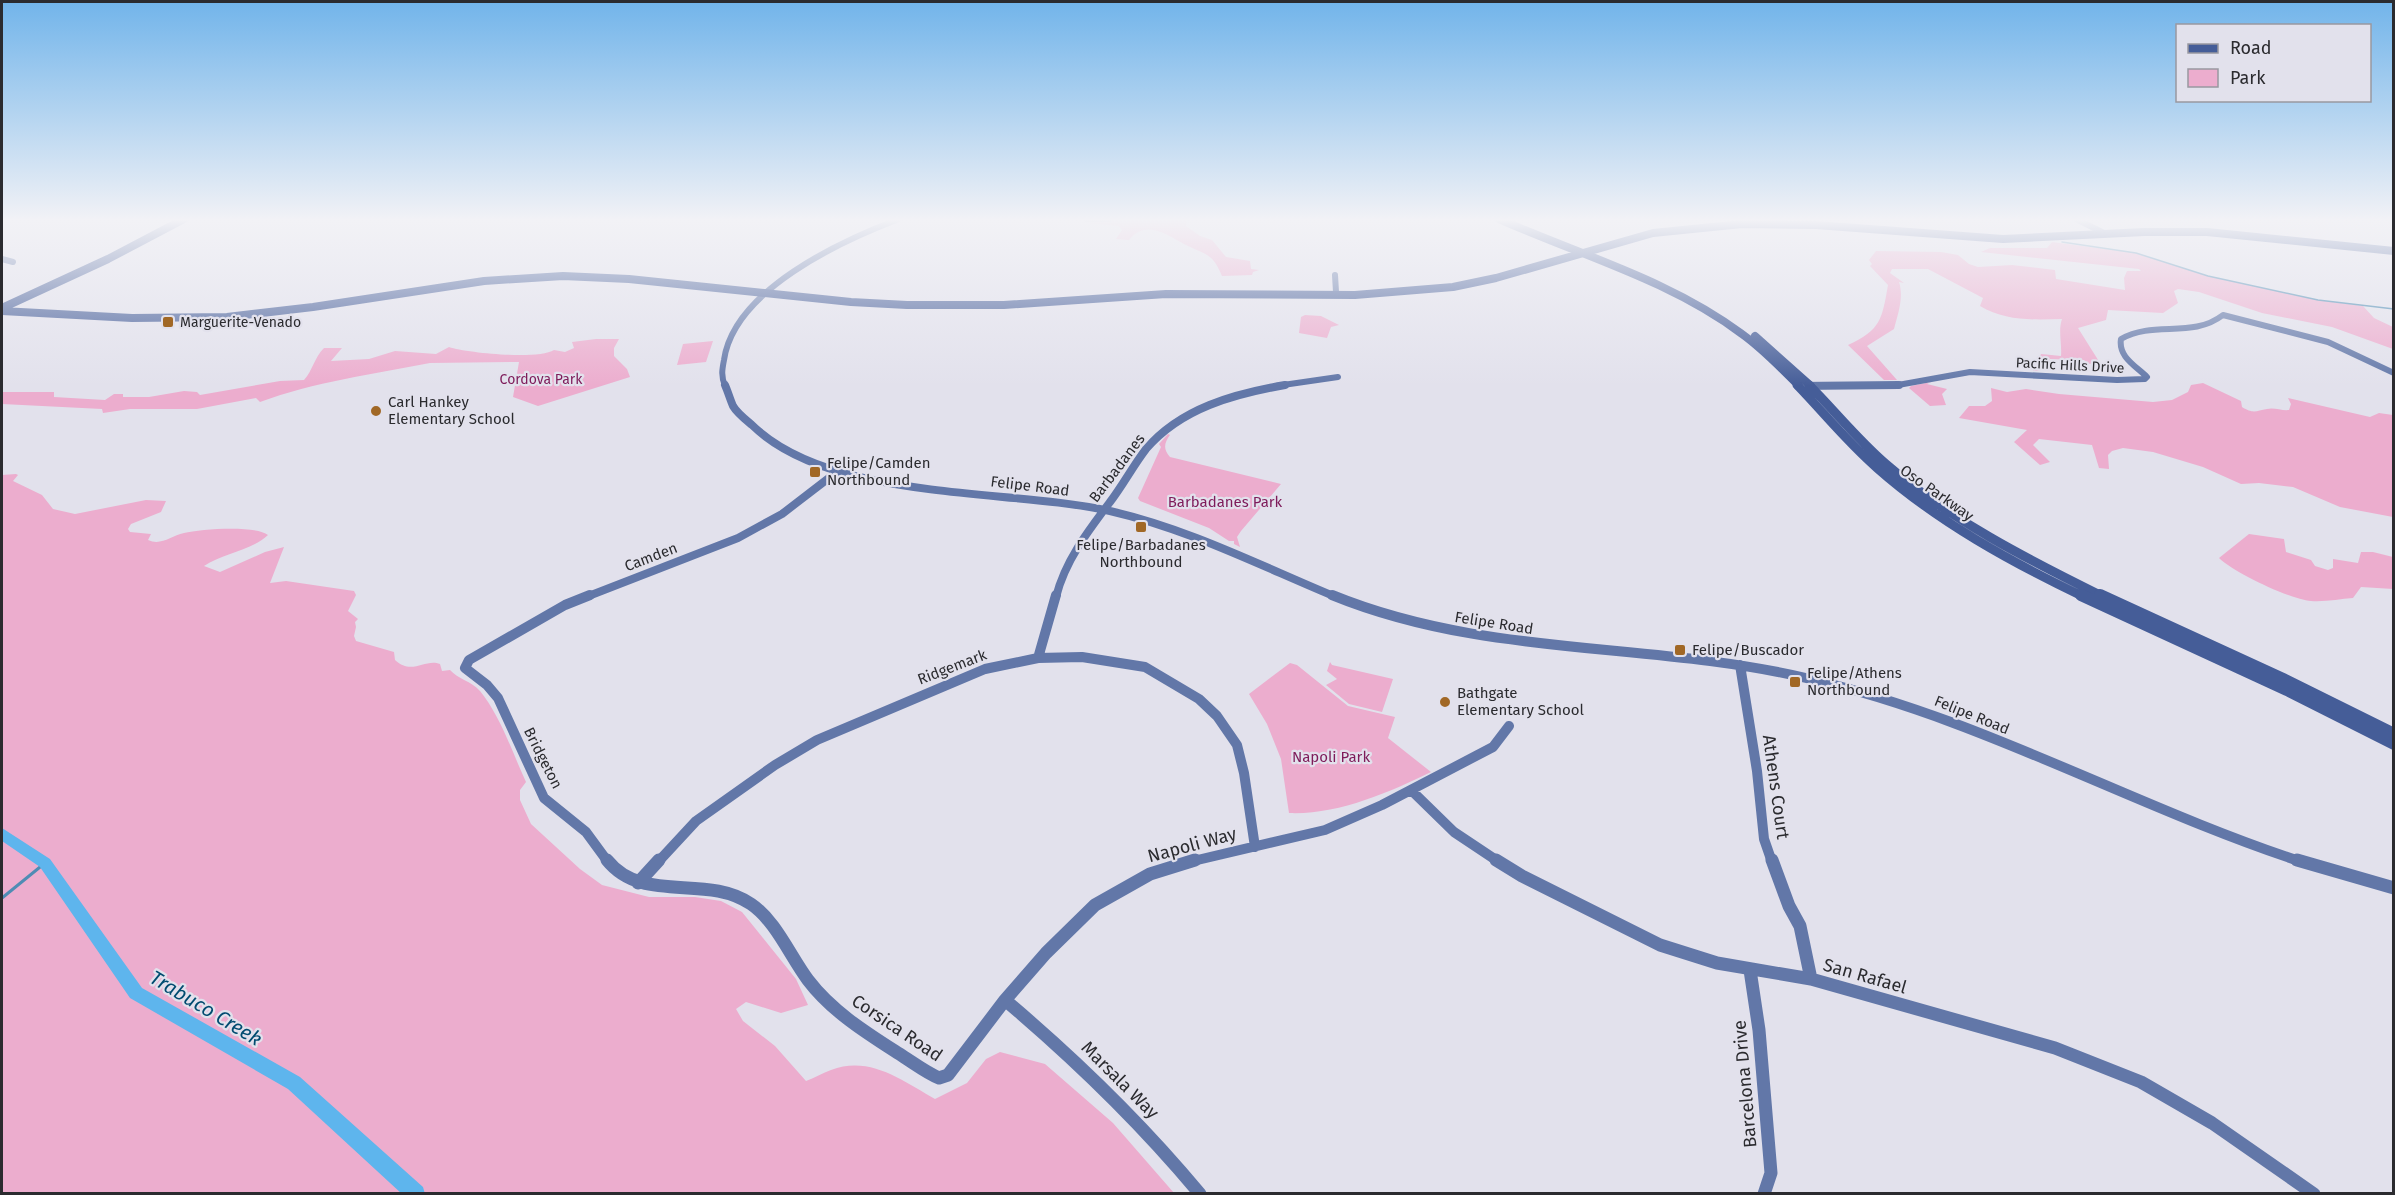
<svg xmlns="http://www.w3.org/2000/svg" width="2395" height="1195" font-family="'Fira Sans',sans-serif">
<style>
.green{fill:#ecadce}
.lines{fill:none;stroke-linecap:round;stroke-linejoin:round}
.stream-far1{stroke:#4f8cb4;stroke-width:1.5}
.stream{stroke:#4f8cb4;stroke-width:3}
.river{fill:#5eb5ed;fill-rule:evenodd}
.secondary-far3{stroke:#6277a8;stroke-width:6}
.secondary-far2{stroke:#6277a8;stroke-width:8}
.secondary-far1{stroke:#6277a8;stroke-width:10}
.secondary{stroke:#6277a8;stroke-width:13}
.primary-far2{stroke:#455d98;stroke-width:8}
.primary-far1{stroke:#455d98;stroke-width:9}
.primary{stroke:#455d98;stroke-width:12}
.poi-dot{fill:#a16826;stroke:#e2e1ec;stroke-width:2}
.labels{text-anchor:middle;stroke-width:4.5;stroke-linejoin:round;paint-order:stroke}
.far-poi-label{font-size:14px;fill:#2b2b2f;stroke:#e2e1ec;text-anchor:start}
.far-street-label{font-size:14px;fill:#2b2b2f;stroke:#e2e1ec}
.far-park-label{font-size:14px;fill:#7e1b5a;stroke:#e2e1ec}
.poi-label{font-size:15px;fill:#2b2b2f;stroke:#e2e1ec;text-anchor:start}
.street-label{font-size:15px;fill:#2b2b2f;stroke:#e2e1ec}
.park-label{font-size:15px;fill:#7e1b5a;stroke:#e2e1ec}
.near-street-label{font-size:18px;fill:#2b2b2f;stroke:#e2e1ec}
.near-water-label{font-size:20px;font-style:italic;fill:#014b70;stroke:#e2e1ec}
</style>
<rect width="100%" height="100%" fill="#e2e1ec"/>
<path class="green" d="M 1121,219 L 1186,219 L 1186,226 L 1200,236 L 1212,240 L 1226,257 L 1250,261 L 1251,269 L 1259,270 L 1253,272 L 1252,275 L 1222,276 C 1213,254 1207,255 1188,246 C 1168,236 1147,218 1129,240 L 1116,239 L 1122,230 L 1119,226 L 1088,223 Z
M 2052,242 L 2136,253 L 2208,276 L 2318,300 L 2363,306 L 2374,318 L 2393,327 L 2393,349 L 2332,327 L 2262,313 L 2199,292 L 2178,289 L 2174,291 L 2178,303 L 2163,313 L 2108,310 L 2106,320 L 2078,328 L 2100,363 L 2089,364 L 2084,360 L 2050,359 L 2041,370 L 2033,371 L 2041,354 L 2061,356 C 2062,343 2058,330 2062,319 C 2033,320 2005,321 1980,306 L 1983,298 L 1928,269 L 1892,269 L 1890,273 L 1904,283 L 1899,282 C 1904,297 1898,314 1894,329 L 1867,346 L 1897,380 L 1884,380 L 1848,345 C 1881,330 1882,319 1888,285 L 1870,266 L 1872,264 L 1869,260 L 1876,251 L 1941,252 L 1958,255 L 1969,264 L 1978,267 L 2012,265 L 2055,270 L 2056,279 L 2125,290 L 2124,278 L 2127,271 L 2141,271 L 2139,269 L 1981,252 L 1990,248 L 2047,248 Z
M 1305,315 L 1321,316 L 1339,325 L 1331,327 L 1327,338 L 1299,333 L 1301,317 Z
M 596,339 L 619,339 L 614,348 L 614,356 L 627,369 L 630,377 L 538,406 L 513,397 L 519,362 L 430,363 C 373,374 314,382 260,402 L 256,398 L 197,409 L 130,409 L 103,413 L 102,409 L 2,404 L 2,392 L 54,392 L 54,397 L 105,400 L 114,394 L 123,394 L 123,397 L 149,397 L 184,391 L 197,392 L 200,395 L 280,381 L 304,380 C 313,370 314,358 324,348 L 342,348 L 331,361 L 369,359 L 395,351 L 436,354 L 449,347 C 467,353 538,360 554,350 L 565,352 L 574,348 L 572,342 Z
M 713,341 L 706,362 L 677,365 L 683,344 Z
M 1931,382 L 1927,384 L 1947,389 L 1942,394 L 1946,405 L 1930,406 L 1909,388 L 1911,386 Z
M 2203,383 L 2241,401 L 2242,407 C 2253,414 2256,411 2267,409 C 2274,407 2282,411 2289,410 L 2291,404 L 2288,398 L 2370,417 L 2379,413 L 2393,415 L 2393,517 L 2340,507 L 2293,487 L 2259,483 L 2241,484 L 2203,467 L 2153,452 L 2123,448 L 2112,451 L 2108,455 L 2109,469 L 2099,468 L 2092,445 L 2039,439 L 2033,445 L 2050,462 L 2040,465 L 2014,442 L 2027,430 L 1959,418 L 1969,406 L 1985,406 L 1992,401 L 1991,388 L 2007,392 L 2026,389 L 2059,394 L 2153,402 L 2172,400 L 2188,392 L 2191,385 Z
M 1168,434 L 1170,435 C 1164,443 1163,449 1170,457 L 1281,484 L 1241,531 L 1237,537 L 1240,547 L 1234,544 L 1234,541 L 1229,541 L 1209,528 L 1140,501 L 1138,498 L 1161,447 L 1159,444 Z
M 16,474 L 18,475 L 13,481 L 42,495 L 53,509 L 75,514 L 146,500 L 166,501 L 161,512 L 131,524 L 128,529 L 130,532 L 151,534 L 148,540 C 161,546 171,536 184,533 C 201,529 255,525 268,535 C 251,551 223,553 204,566 L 220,572 L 265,552 L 284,547 L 270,583 L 286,581 L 354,591 L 356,595 L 348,611 L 358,619 L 355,622 L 356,627 L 354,636 L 356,641 L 394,652 L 395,660 C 412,676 425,658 440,664 L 442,671 L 450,670 C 458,679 471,681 480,691 C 501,717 512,752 526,782 L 520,790 L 520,800 L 531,824 L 580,869 L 602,885 L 649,897 L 695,897 L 721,901 L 742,912 L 796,979 L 808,1005 L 781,1013 L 746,1002 L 736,1009 L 743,1021 L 775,1046 L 806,1081 C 814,1078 823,1073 831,1070 C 870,1055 903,1081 935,1099 L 967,1083 L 986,1059 L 1000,1052 L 1045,1064 L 1113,1123 L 1174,1193 L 2,1193 L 2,475 Z
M 2249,534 L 2284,539 L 2286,552 L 2311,560 L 2315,566 L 2328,570 L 2333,568 L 2333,559 L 2358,563 L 2361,552 L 2373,552 L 2393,557 L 2393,589 L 2361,587 L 2353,598 C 2340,599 2325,602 2311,601 C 2289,599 2235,573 2219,558 Z
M 1330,662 L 1332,665 L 1393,679 L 1382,712 L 1349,704 L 1326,685 L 1337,679 L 1327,671 Z
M 1290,663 L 1297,665 L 1348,706 L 1395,717 L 1388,738 L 1431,772 C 1388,793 1337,815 1289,813 L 1281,759 L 1267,724 L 1249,694 Z"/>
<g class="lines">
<path class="stream-far1" d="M 2062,242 L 2136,253 L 2208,276 L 2318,300 L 2394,309"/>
<path class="stream" d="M 2,898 L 45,863"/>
<path class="river" d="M 2,828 L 50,859 L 142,988 L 300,1077 L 423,1187 L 425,1194 L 402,1194 L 288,1089 L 130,998 L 40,867 L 2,841 Z"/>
<path class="secondary-far3" d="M 1087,219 L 1109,219
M 2076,219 L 2106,234
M 2,259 L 13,262
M 1335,275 L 1336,292
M 725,386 C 721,376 722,370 724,360 C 734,290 841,241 899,219
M 1276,386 L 1338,377
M 1798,386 L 1898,385 L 1970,372 L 2117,380 L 2145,379 L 2147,377 C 2136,366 2118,357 2121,339 C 2154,320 2192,339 2223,315 L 2328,342 L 2394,373"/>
<path class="secondary-far2" d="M 725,385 C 728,392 730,399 733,406 C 737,413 746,420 752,425 C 831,502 1007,488 1110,511 C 1189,529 1261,566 1336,597
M 1798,386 L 1899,385
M 586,597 L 738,538 L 782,514 L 838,471
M 1056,597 C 1065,561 1088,531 1110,502 C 1123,485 1133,466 1146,449 C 1181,408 1234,394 1285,385"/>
<path class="secondary-far1" d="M 590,595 L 565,605 L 469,660 L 465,668 L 487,685 L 498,698 L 544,798 L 586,832 L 608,862
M 1332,595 C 1486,658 1648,641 1806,678 C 1979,717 2134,807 2302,862
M 1038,658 L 1056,595
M 1740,665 L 1757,771 L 1764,839 L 1772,862
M 1411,790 L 1454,832 L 1499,862
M 658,862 L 696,821 L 775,765 L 817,740 L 985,669 L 1038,658 L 1082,657 L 1145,667 L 1199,699 L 1217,716 L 1237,745 L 1244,773 L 1255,847
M 1189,862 L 1325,830 L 1382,805 L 1493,747 L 1509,726"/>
<path class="secondary" d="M 607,860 C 643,905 706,873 751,904 C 776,921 790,956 808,980 C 833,1013 870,1035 904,1057 C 915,1064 927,1073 939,1078 L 948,1075 L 1005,1000 L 1046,953 L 1095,905 L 1150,874 L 1195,860
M 1496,860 L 1522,876 L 1660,945 L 1717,963 L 1811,979 L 2055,1048 L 2141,1082 L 2212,1123 L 2314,1194
M 1772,860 L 1789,906 L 1800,926 L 1811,979
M 2297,860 L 2394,888
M 638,883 L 659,860
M 1750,970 L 1759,1030 L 1771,1173 L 1764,1194
M 1005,1000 C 1076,1060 1141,1123 1200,1194"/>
<path class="primary-far2" d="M 1499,219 C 1580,255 1670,280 1742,334 C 1763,349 1781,368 1799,386
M 2,308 L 108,259 L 184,219
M 2,311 L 132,318 L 227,317 L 313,307 L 484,281 L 563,276 L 629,279 L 851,302 L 907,305 L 1004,305 L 1166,294 L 1355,295 L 1453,287 L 1496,278 L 1653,233 L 1742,224 L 1816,225 L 2003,239 L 2144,232 L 2207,232 L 2394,251
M 1755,336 L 1811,386"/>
<path class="primary-far1" d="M 1797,385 C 1824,413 1848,443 1877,468 C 1938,522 2011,562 2084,597
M 1809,385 C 1835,411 1858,440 1886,464 C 1950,520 2027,559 2104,597"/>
<path class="primary" d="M 2081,595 L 2287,690 L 2394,744
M 2100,595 L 2283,679 L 2394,734"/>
</g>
<linearGradient id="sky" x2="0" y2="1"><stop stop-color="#71b4ea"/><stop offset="0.57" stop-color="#f2f2f6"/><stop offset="1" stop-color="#f2f2f6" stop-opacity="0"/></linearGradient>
<rect width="2395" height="386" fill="url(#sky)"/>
<g class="poi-dot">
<rect x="162" y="316" width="12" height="12" rx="3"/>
<circle cx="376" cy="411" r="6"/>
<rect x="809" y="466" width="12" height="12" rx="3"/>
<rect x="1135" y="521" width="12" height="12" rx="3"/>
<rect x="1674" y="644" width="12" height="12" rx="3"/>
<rect x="1789" y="676" width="12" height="12" rx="3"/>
<circle cx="1445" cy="702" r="6"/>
</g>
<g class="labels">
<g class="far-poi-label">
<text x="180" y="327">Marguerite-Venado</text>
</g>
<g class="far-street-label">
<text transform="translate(2070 365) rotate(3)" y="5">Pacific Hills Drive</text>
</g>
<g class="far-park-label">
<text x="541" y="384">Cordova Park</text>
</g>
<g class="poi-label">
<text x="388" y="407">Carl Hankey<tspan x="388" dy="17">Elementary School</tspan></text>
<text x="827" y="468">Felipe/Camden<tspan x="827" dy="17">Northbound</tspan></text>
<text x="1141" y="550" text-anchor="middle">Felipe/Barbadanes<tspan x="1141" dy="17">Northbound</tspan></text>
<text x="1692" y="655">Felipe/Buscador</text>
<text x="1807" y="678">Felipe/Athens<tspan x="1807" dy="17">Northbound</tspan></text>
<text x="1457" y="698">Bathgate<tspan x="1457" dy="17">Elementary School</tspan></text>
</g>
<g class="street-label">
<text transform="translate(1117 468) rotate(-53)" y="5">Barbadanes</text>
<text transform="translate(1030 486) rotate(7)" y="5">Felipe Road</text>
<text transform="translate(1937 493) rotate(35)" y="5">Oso Parkway</text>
<text transform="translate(651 557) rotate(-21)" y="5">Camden</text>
<text transform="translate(1494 623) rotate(9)" y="5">Felipe Road</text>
<text transform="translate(952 667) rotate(-21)" y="5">Ridgemark</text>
<text transform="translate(1972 715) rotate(22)" y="5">Felipe Road</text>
<text transform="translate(543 758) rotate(63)" y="5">Bridgeton</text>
</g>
<g class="park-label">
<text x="1225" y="507">Barbadanes Park</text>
<text x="1331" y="762">Napoli Park</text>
</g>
<g class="near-street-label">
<text transform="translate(1776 787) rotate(82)" y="6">Athens Court</text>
<text transform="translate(1192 845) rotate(-15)" y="6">Napoli Way</text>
<text transform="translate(1865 976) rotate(16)" y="6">San Rafael</text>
<text transform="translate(897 1028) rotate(34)" y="6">Corsica Road</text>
<text transform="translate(1120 1080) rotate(45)" y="6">Marsala Way</text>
<text transform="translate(1745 1084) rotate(-95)" y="6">Barcelona Drive</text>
</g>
<g class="near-water-label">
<text transform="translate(206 1008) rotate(31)" y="7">Trabuco Creek</text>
</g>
</g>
<rect width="2395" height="1195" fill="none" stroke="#2b2b2f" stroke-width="6"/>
<rect x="2176" y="24" width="195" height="78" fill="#e2e1ec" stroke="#9998a0" stroke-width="1.5"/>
<rect x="2188" y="44" width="30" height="9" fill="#455d98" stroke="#9998a0" stroke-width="1.5"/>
<text x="2230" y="54" font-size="18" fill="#2b2b2f">Road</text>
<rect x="2188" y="69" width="30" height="18" fill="#ecadce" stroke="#9998a0" stroke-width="1.5"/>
<text x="2230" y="84" font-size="18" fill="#2b2b2f">Park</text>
</svg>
